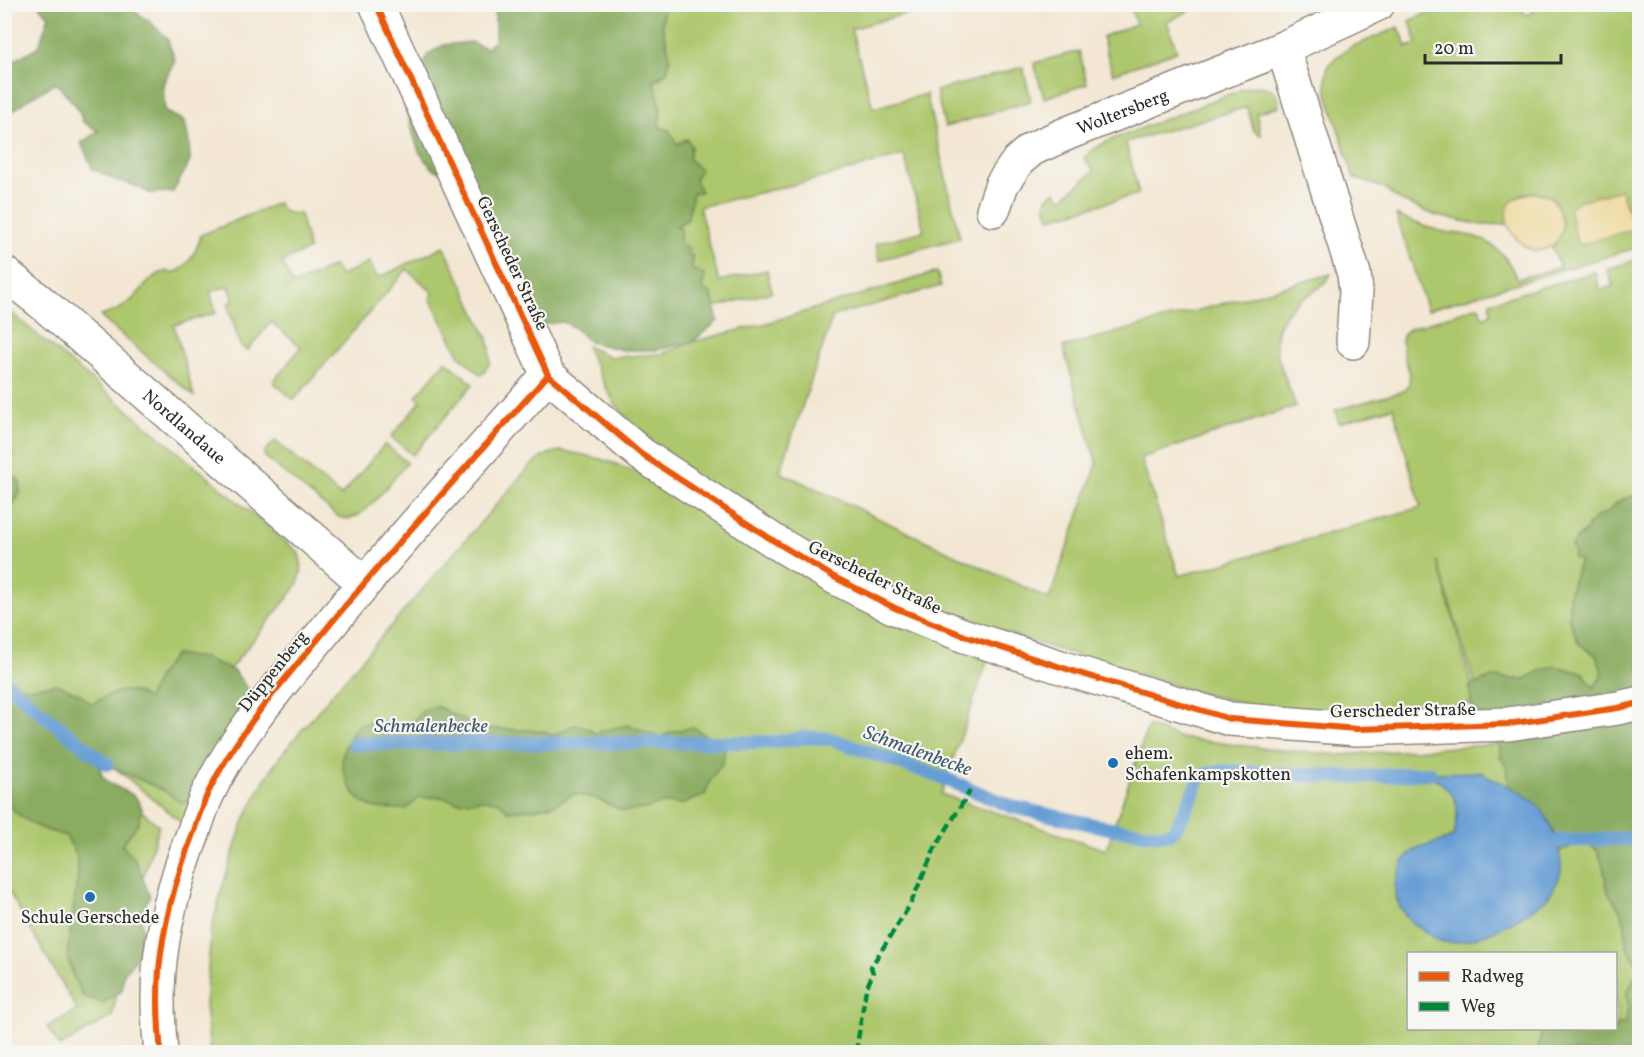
<svg xmlns="http://www.w3.org/2000/svg" width="1644" height="1057" font-family="Vollkorn,serif">
<style>
.green{fill:#adc76d;stroke:#6c794c;stroke-width:1.5;fill-rule:evenodd}
.forest{fill:#8aac60;stroke:#5a6c46;stroke-width:1.5}
.sand{fill:#eeda9e;stroke:#8c8264;stroke-width:1.5}
.water{fill:#669dd4;stroke:#486480;stroke-width:1.5}
.lines{fill:none;stroke-linecap:round;stroke-linejoin:round}
.stream{stroke:#669dd4;stroke-width:14}
.street-casing{stroke:#8f897f;stroke-width:36}
.street{stroke:#fff;stroke-width:33}
.quiet{stroke:#00873e;stroke-width:4.5;stroke-dasharray:9 4.5;stroke-linecap:butt}
.cycleway-casing{stroke:#f6f6f2;stroke-width:10}
.cycleway{stroke:#e8590c;stroke-width:6}
.poi-dot{fill:#1f6fb2;stroke:#f6f6f2;stroke-width:2}
.labels{text-anchor:middle;stroke-width:4.5;stroke-linejoin:round;paint-order:stroke}
.street-label{font-size:18px;fill:#2b2b2b;stroke:#f6f6f2}
.poi-label{font-size:18px;fill:#2b2b2b;stroke:#f6f6f2;text-anchor:start}
.water-label{font-size:20px;font-style:italic;fill:#43596f;stroke:#f6f6f2}
</style>
<rect width="100%" height="100%" fill="#f6f6f2"/>
<filter id="ink" filterUnits="userSpaceOnUse"><feTurbulence type="fractalNoise" baseFrequency=".0167" numOctaves="2"/><feDisplacementMap in="SourceGraphic" scale="12" xChannelSelector="R" yChannelSelector="G"/><feConvolveMatrix kernelMatrix="1 2 1 2 8 2 1 2 1" color-interpolation-filters="sRGB"/></filter>
<filter id="wash" filterUnits="userSpaceOnUse"><feTurbulence type="fractalNoise" baseFrequency=".008" numOctaves="4" result="noise"/><feDisplacementMap in="SourceGraphic" scale="24" xChannelSelector="R" yChannelSelector="G"/><feGaussianBlur stdDeviation="1.35" result="paint"/><feColorMatrix in="noise" values="0 0 0 0 0 0 0 0 0 0 0 0 0 0 0 0 0 1.4 0 .05"/><feComposite in="paint" operator="in"/></filter>
<g filter="url(#wash)">
<rect width="100%" height="100%" fill="#f3e7d3"/>
<path class="green" d="M 664,5 L 936,5 L 851,29 L 873,108 L 926,94 L 960,238 L 879,260 L 876,243 L 924,231 L 904,155 L 813,180 L 699,207 L 719,281 L 767,270 L 772,292 L 715,307 L 711,293 L 703,291 L 692,269 L 688,255 L 680,243 L 681,229 L 676,225 L 687,220 L 695,180 L 689,159 L 691,147 L 686,139 L 677,145 L 674,138 L 659,127 L 661,108 L 653,83 L 667,72 L 670,57 L 662,25 Z
M 1130,5 L 1185,5 L 1188,11 L 1167,22 L 1177,51 L 1113,74 L 1102,37 L 1136,24 Z
M 1444,5 L 1521,5 L 1525,15 L 1534,12 L 1532,5 L 1639,5 L 1639,247 L 1427,310 L 1396,215 C 1410,221 1425,227 1440,231 C 1451,233 1462,234 1472,236 C 1495,242 1509,259 1517,279 L 1560,267 L 1552,247 C 1565,234 1563,215 1554,201 C 1523,190 1520,187 1506,218 L 1508,224 L 1483,225 L 1437,216 L 1402,201 L 1392,195 L 1387,189 L 1354,178 L 1327,94 L 1326,78 L 1328,65 L 1336,57 L 1351,47 L 1399,27 L 1407,47 L 1417,44 L 1410,21 Z
M 1079,51 L 1087,84 L 1044,98 L 1034,63 Z
M 1023,67 L 1031,101 L 945,127 L 936,91 Z
M 1256,86 C 1272,87 1277,90 1279,106 L 1256,113 L 1261,135 L 1254,131 L 1247,107 L 1126,142 L 1139,194 L 1051,218 C 1045,212 1046,206 1047,198 L 1056,191 L 1062,199 L 1094,171 L 1084,158 L 1094,149 L 1106,142 L 1245,88 Z
M 278,203 C 283,212 288,215 299,213 C 304,224 305,237 309,249 L 282,262 L 293,285 L 334,266 L 340,276 L 369,262 L 378,278 L 444,246 L 488,339 L 490,348 L 490,363 L 481,375 L 460,356 L 430,298 L 433,293 L 407,269 L 294,400 L 273,382 L 301,347 L 271,322 L 247,351 L 240,345 L 229,309 L 228,303 L 234,301 L 229,286 L 210,292 L 216,313 L 174,325 L 194,396 L 104,320 L 101,316 C 110,313 120,310 127,304 C 141,293 149,275 167,271 L 169,273 C 187,273 197,250 201,235 Z
M 1639,259 L 1639,494 L 1621,500 L 1610,511 L 1588,525 L 1587,529 L 1579,536 L 1580,561 L 1569,594 L 1579,644 L 1596,655 L 1603,673 L 1594,689 L 1539,671 L 1524,680 L 1493,677 L 1475,684 L 1437,561 L 1477,703 L 1417,714 L 1367,719 L 1270,709 L 1202,694 L 953,617 L 863,582 L 726,498 L 657,445 L 629,420 L 615,404 L 603,382 L 586,346 L 611,357 L 662,354 L 692,342 L 767,323 L 937,272 L 941,286 L 833,316 L 780,472 L 1049,599 L 1097,464 L 1063,347 L 1331,274 C 1323,289 1312,291 1299,301 C 1288,309 1276,324 1276,339 C 1275,359 1290,388 1296,406 L 1141,458 L 1179,576 L 1421,507 L 1393,407 L 1339,423 L 1335,410 L 1404,391 C 1422,376 1388,342 1409,329 L 1479,306 L 1483,318 L 1491,314 L 1490,302 L 1595,272 L 1600,290 L 1613,286 L 1607,269 Z
M 4,307 L 298,552 C 304,566 302,577 294,590 L 229,670 L 192,831 L 12,684 L 5,677 Z
M 446,361 L 473,384 L 413,455 L 391,437 L 421,401 L 416,396 Z
M 275,441 L 341,496 L 385,444 L 407,463 C 395,476 368,514 352,518 C 347,520 342,518 337,516 L 264,456 L 265,451 Z
M 560,451 C 579,453 595,457 613,463 C 624,467 633,473 645,473 L 988,659 L 941,794 L 1106,850 L 1148,726 L 1181,738 L 1262,748 L 1340,755 L 1499,744 L 1639,711 L 1639,1052 L 210,1052 L 205,1006 L 211,931 L 223,884 L 242,825 L 263,782 L 281,755 L 337,688 L 528,468 C 538,459 546,453 560,451 ZM 1408,954 L 1616,954 L 1616,1028 L 1408,1028 Z
M 4,693 L 159,826 L 135,904 L 112,1016 L 60,1047 L 47,1027 L 77,1010 L 5,885 Z"/>
<path class="forest" d="M 38,5 L 124,5 L 149,21 L 167,38 L 175,60 L 163,84 L 165,112 L 185,121 L 189,142 L 190,161 L 173,192 L 149,193 L 139,187 L 113,179 L 93,169 L 81,143 L 98,131 L 83,122 L 77,107 L 56,83 L 30,98 L 5,117 L 5,66 L 39,46 L 49,16 Z
M 491,5 L 664,5 L 662,25 L 670,56 L 667,72 L 653,80 C 660,100 662,105 659,127 L 669,130 L 677,144 L 687,139 L 691,146 L 689,159 L 700,169 L 695,180 L 701,192 L 693,193 L 687,220 L 676,226 L 681,229 L 680,243 L 689,249 L 688,255 L 693,256 L 692,269 L 704,275 L 703,290 L 711,293 L 718,321 L 692,342 L 656,350 L 623,350 L 590,342 L 575,328 L 563,322 L 526,326 L 470,181 L 433,169 L 419,152 L 404,105 L 406,88 L 423,66 L 428,54 L 444,45 L 471,42 L 486,48 L 495,40 L 495,16 Z
M 4,440 L 14,456 L 5,470 L 20,481 L 20,493 L 9,511 L 11,525 L 5,531 Z
M 1635,494 L 1639,494 L 1639,967 L 1626,945 L 1625,925 L 1620,910 L 1608,892 L 1603,866 L 1597,850 L 1585,842 L 1559,851 L 1560,857 L 1549,839 L 1510,794 L 1507,768 L 1501,758 L 1499,744 L 1483,720 L 1471,706 L 1470,686 L 1493,677 L 1524,680 L 1539,671 L 1555,666 L 1583,673 L 1594,688 L 1603,673 L 1596,655 L 1579,644 L 1569,619 L 1569,594 L 1580,561 L 1573,558 L 1574,553 L 1571,546 C 1575,538 1583,536 1587,529 C 1590,524 1591,521 1595,518 C 1600,515 1604,514 1608,512 C 1612,510 1614,504 1618,502 C 1624,498 1630,499 1635,494 Z
M 174,655 L 204,658 L 234,671 L 254,697 L 222,746 L 203,761 L 201,783 L 196,802 L 180,802 L 165,791 L 98,761 L 102,776 L 109,783 L 135,796 L 142,808 L 139,822 L 122,845 L 135,859 L 150,896 L 141,913 L 142,929 L 140,953 L 124,973 L 122,991 L 102,1003 L 83,996 L 73,976 L 67,956 L 78,874 L 77,856 L 66,836 C 40,829 27,824 8,805 L 5,805 L 4,683 L 28,688 L 58,684 L 81,695 L 91,704 C 111,694 127,683 147,699 L 158,677 Z
M 436,706 L 465,720 L 476,735 L 483,728 L 543,731 L 553,736 C 570,726 577,719 595,733 L 627,725 L 661,737 L 672,732 L 693,727 L 725,748 L 723,762 L 710,781 L 705,795 L 683,804 L 663,803 L 645,809 L 623,811 L 594,798 L 574,794 L 554,805 L 534,809 L 508,811 L 498,801 L 480,800 L 457,802 L 441,797 L 419,798 L 406,809 C 396,808 383,810 373,807 C 353,802 337,769 344,749 C 347,741 354,732 358,725 L 377,721 L 395,728 L 411,725 C 417,714 423,709 436,706 Z
M 1639,972 L 1639,1052 L 1537,1052 L 1542,1029 L 1616,1028 L 1616,1023 L 1625,1025 L 1628,1008 L 1627,992 Z"/>
<path class="sand" d="M 1621,190 L 1634,229 L 1580,245 L 1577,243 L 1569,207 L 1579,201 Z
M 1531,193 C 1537,193 1544,193 1549,196 C 1554,199 1557,206 1559,211 C 1567,229 1560,246 1541,250 C 1519,256 1481,201 1531,193 Z"/>
<path class="water" d="M 1480,772 C 1499,782 1519,789 1535,803 C 1546,812 1551,826 1555,838 C 1558,847 1562,860 1561,870 C 1560,879 1553,891 1547,898 C 1528,916 1470,947 1444,942 C 1440,942 1435,938 1432,936 C 1415,926 1402,916 1396,897 C 1393,888 1396,883 1398,875 C 1409,840 1428,850 1454,836 C 1461,797 1458,799 1430,773 Z"/>
<g class="lines">
<path class="stream" d="M 4,680 L 35,708 L 107,764
M 354,744 L 777,742 L 807,737 L 831,739 L 943,778 L 1013,807 L 1113,829 L 1158,835 L 1169,834 L 1176,828 L 1195,790 L 1198,780 L 1207,774 L 1220,771 L 1355,777 L 1430,773
M 1556,841 L 1640,838"/>
</g>
</g>
<g filter="url(#ink)">
<g class="lines">
<g class="street-casing">
<g id="street">
<path d="M 376,4 L 548,375 L 641,454 L 774,541 L 834,577 L 895,608 L 965,636 L 1079,673 L 1230,719 L 1357,729 L 1508,724 L 1618,708 L 1640,703"/>
<path d="M 1283,48 L 1354,274 L 1356,291 L 1353,342"/>
<path id="s1" d="M 993,210 L 1002,184 L 1018,161 L 1032,149 L 1068,133 L 1283,48 L 1378,4"/>
<path id="s2" d="M 4,273 L 41,302 L 364,583"/>
<path d="M 161,1052 C 158,1025 157,998 159,971 C 163,923 177,875 194,831 C 198,818 202,805 208,793 C 236,735 278,687 319,638 C 392,548 471,462 548,375"/>
</g>
</g>
<use href="#street" class="street"/>
<path class="quiet" d="M 856,1052 L 866,989 L 873,973 L 871,967 L 910,905 L 935,848 L 970,791"/>
<g class="cycleway-casing">
<path id="cycleway" d="M 376,4 L 548,375 L 641,454 L 774,541 L 834,577 L 895,608 L 965,636 L 1079,673 L 1230,719 L 1357,729 L 1508,724 L 1618,708 L 1640,703
M 161,1052 C 158,1025 157,998 159,971 C 163,923 177,875 194,831 C 198,818 202,805 208,793 C 236,735 278,687 319,638 C 392,548 471,462 548,375"/>
</g>
<use href="#cycleway" class="cycleway"/>
</g>
</g>
<g class="poi-dot">
<circle cx="1113" cy="763" r="6"/>
<circle cx="90" cy="897" r="6"/>
</g>
<g class="labels">
<g class="street-label">
<text dy="6" stroke="none"><textPath href="#s1" startOffset="172">Woltersberg</textPath></text>
<text transform="translate(513 263) rotate(65)" y="6">Gerscheder Straße</text>
<text dy="6" stroke="none"><textPath href="#s2" startOffset="237">Nordlandaue</textPath></text>
<text transform="translate(875 577) rotate(26)" y="6">Gerscheder Straße</text>
<text transform="translate(273 671) rotate(-51)" y="6">Düppenberg</text>
<text transform="translate(1403 710) rotate(-1)" y="6">Gerscheder Straße</text>
</g>
<g class="poi-label">
<text x="1125" y="759">ehem.<tspan x="1125" dy="21">Schafenkampskotten</tspan></text>
<text x="90" y="923" text-anchor="middle">Schule Gerschede</text>
</g>
<g class="water-label">
<text x="431" y="732">Schmalenbecke</text>
<text transform="translate(918 750) rotate(20)" y="7">Schmalenbecke</text>
</g>
</g>
<rect width="1644" height="1057" fill="none" stroke="#f6f6f2" stroke-width="24"/>
<rect x="1407" y="952" width="210" height="78" fill="#f6f6f2" stroke="#a5a5a2" stroke-width="1.5"/>
<rect x="1419" y="972" width="30" height="9" fill="#e8590c" stroke="#a5a5a2" stroke-width="1.5"/>
<text x="1461" y="982" font-size="18" fill="#2b2b2b">Radweg</text>
<rect x="1419" y="1002" width="30" height="9" fill="#00873e" stroke="#a5a5a2" stroke-width="1.5"/>
<text x="1461" y="1012" font-size="18" fill="#2b2b2b">Weg</text>
<path d="M1425 54v9h136v-9" fill="none" stroke="#2b2b2b" stroke-width="3"/>
<text x="1434" y="54" font-size="18" fill="#2b2b2b" stroke="#f6f6f2" stroke-width="4.5" paint-order="stroke">20 m</text>
</svg>
